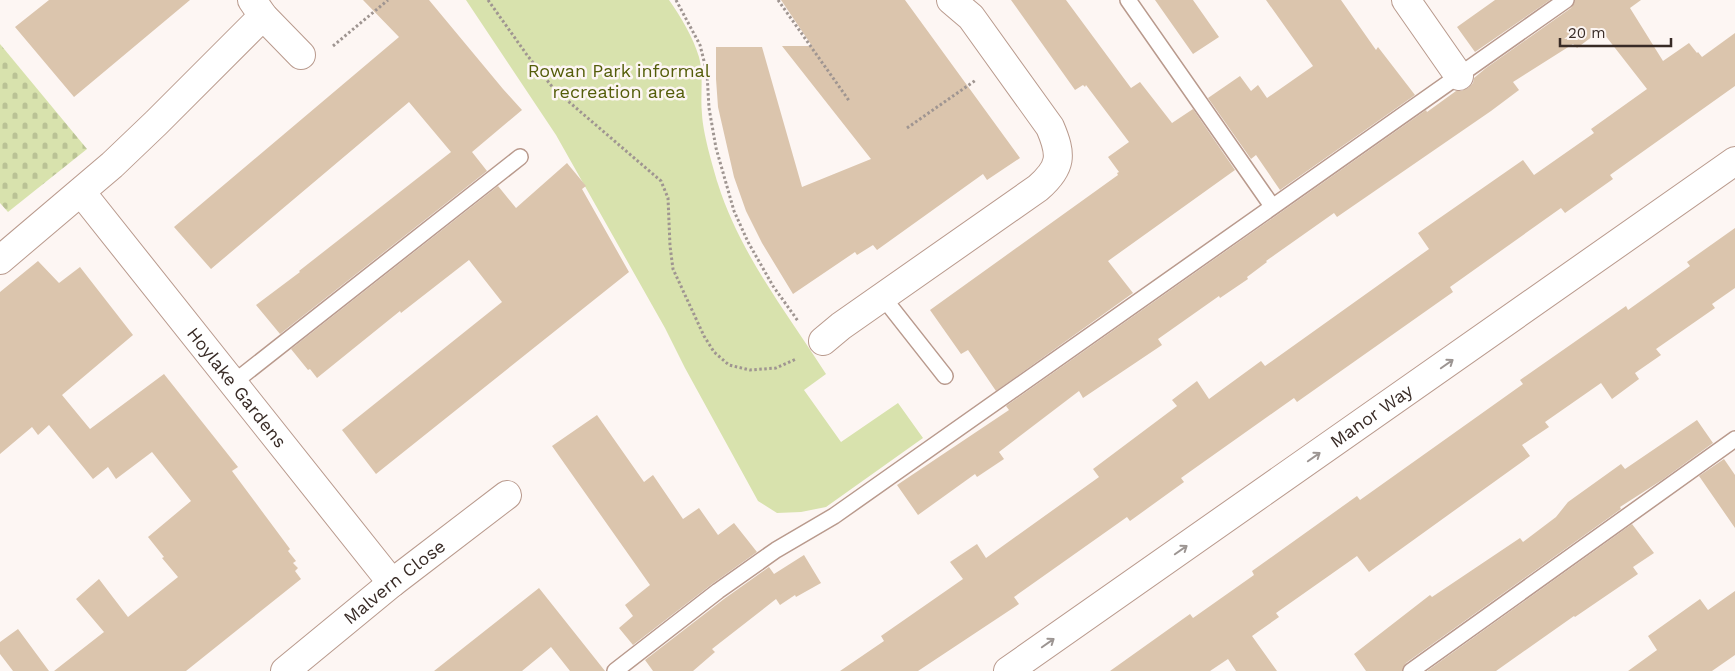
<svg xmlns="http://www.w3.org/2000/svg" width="1735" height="671" font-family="'Work Sans',sans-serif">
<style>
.green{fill:#d8e2ad}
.cemetery{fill:url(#cemetery-stones)}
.building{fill:#dbc5ad}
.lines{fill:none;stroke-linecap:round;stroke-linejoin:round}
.lane-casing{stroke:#b99a8d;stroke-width:18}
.street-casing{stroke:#b99a8d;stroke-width:30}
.path{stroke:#9f9591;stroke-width:3;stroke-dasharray:2.5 2.5;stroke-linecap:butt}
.lane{stroke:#fff;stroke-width:15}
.street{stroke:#fff;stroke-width:28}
.oneway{stroke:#9c9592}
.labels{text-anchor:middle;stroke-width:5;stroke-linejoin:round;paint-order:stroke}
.park-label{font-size:18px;fill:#545d0a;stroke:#fdf6f3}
.street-label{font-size:18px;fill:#382b26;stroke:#fdf6f3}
</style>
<defs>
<pattern id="cemetery-stones" width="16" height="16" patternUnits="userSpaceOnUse" patternTransform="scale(1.25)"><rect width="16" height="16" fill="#d8e2ad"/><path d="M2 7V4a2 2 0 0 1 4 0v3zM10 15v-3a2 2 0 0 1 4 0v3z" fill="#bac295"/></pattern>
</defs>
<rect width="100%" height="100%" fill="#fdf6f3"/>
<path class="green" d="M 466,0 L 669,0 C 681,17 693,37 699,57 C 704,75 700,95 702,114 C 703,133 712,164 718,184 C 740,254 787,313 826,374 L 804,390 L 841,442 L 898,403 L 923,438 L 826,507 L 801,512 L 777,513 L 758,501 L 685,368 L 665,328 L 556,135 Z"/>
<path class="cemetery" d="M 0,44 L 87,149 L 8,212 L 0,203 Z"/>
<path class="building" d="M 49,0 L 190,0 L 74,97 L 15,27 Z
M 363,0 L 429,0 L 503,89 L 522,110 L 472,152 L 487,171 L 280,334 L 256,305 L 300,272 L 299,271 L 451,152 L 409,102 L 211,269 L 174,227 L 399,37 Z
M 781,0 L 905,0 L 1020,158 L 987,180 L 983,174 L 877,250 L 873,245 L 857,255 L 855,252 L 793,294 L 762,243 L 746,211 L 734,177 L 718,107 L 716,79 L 716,47 L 762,47 L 802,187 L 871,159 L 782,46 L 812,46 Z
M 1011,0 L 1066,0 L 1131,88 L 1140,82 L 1172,123 L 1193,109 L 1235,170 L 1108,261 L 1133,293 L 996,391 L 968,350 L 961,354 L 930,310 L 1118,175 L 1117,173 L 1119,172 L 1108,157 L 1129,142 L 1086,85 L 1085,87 L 1083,85 L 1075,90 Z
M 1155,0 L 1193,0 L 1219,37 L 1193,54 Z
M 1266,0 L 1341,0 L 1376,50 L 1378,47 L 1415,95 L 1280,190 L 1256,155 L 1251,159 L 1208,98 L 1240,76 L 1251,91 L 1258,85 L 1267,98 L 1313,66 Z
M 1495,0 L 1550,0 L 1475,52 L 1457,27 Z
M 1575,0 L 1641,0 L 1630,8 L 1663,61 L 1689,43 L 1697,53 L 1698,52 L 1702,57 L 1735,33 L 1735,86 L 1610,175 L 1613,179 L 1565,213 L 1561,208 L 1450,287 L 1453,292 L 1297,402 L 1294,398 L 1181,478 L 1184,482 L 1130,521 L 1127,517 L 1014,597 L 1019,604 L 918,671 L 840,671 L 884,641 L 881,636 L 963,579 L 950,562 L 977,544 L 986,558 L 1099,477 L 1093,469 L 1177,406 L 1172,400 L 1197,381 L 1209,399 L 1261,361 L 1265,366 L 1429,249 L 1418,233 L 1523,160 L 1534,175 L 1594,133 L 1591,129 L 1647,89 L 1601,30 L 1577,48 L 1573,44 L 1513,82 L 1519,90 L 1491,111 L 1337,217 L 1334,213 L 1266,261 L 1267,262 L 1247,277 L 1248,279 L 1220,298 L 1219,296 L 1158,339 L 1162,345 L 1083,398 L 1079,391 L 999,452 L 1004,459 L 977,477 L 975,474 L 918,515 L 897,485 L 1009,410 L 1006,406 L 1426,110 L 1427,112 L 1456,91 L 1461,91 L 1468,88 L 1473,83 L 1474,78 L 1486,68 L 1571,8 Z
M 567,163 L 586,186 L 582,189 L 629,272 L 376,474 L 342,430 L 502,302 L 469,260 L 401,313 L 400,311 L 317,378 L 310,369 L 308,370 L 291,349 L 498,186 L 516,208 Z
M 1735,228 L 1735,288 L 1712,304 L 1715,308 L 1656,349 L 1661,355 L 1635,373 L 1639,379 L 1612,399 L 1601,383 L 1545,422 L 1549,427 L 1522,445 L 1530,456 L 1369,572 L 1357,556 L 1276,613 L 1279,617 L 1252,636 L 1277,671 L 1236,671 L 1228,659 L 1210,671 L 1110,671 L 1190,614 L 1193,618 L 1254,575 L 1252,571 L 1357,496 L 1360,500 L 1523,384 L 1520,380 L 1626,306 L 1628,310 L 1690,266 L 1687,262 Z
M 38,261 L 59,283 L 80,267 L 133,335 L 62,395 L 90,429 L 164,374 L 238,467 L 232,471 L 290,549 L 288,551 L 296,561 L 293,563 L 298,568 L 295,571 L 301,579 L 186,671 L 54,671 L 104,632 L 76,599 L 99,579 L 128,617 L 178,577 L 162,558 L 164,557 L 148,537 L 191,501 L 152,452 L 116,479 L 108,467 L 93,479 L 49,425 L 38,435 L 32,427 L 0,454 L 0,292 Z
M 597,415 L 644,482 L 653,475 L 683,519 L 699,508 L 718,535 L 734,523 L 757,552 L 712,584 L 633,645 L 619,628 L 633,616 L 625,605 L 650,585 L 552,446 Z
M 1697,420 L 1713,443 L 1662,480 L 1620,507 L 1621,509 L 1406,663 L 1402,671 L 1366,671 L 1354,654 L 1430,595 L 1432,597 L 1520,538 L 1523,542 L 1556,517 L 1568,502 L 1621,464 L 1625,469 Z
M 1724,459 L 1735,475 L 1735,528 L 1699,476 Z
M 1632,524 L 1654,553 L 1633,567 L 1638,574 L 1575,617 L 1574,616 L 1496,671 L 1427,671 Z
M 804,555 L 821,583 L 796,597 L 795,595 L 780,605 L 776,599 L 712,649 L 715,652 L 693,671 L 653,671 L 645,660 L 724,599 L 769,567 L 774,574 Z
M 539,588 L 605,671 L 570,671 L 551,647 L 522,671 L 434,671 Z
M 1735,591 L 1735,655 L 1712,671 L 1628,671 L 1657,650 L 1648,636 L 1700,599 L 1708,610 Z
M 18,629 L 49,671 L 13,671 L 0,654 L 0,642 Z"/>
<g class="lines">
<g class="lane-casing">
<path id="lane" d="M 1128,0 L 1272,206
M 882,296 L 945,376
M 233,383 L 520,157
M 615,671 L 718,591 L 776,550 L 834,516 L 1566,0
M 1411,671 L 1735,439"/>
</g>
<g class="street-casing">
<g id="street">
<path d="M 252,0 L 263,16 L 301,55"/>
<path d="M 1406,0 L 1459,76"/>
<path id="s1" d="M 81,192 L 392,583"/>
<path d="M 0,260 L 112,165 L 156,123 L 263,16"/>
<path d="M 823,341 L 841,326 L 1038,188 C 1062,167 1062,155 1050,127 L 971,17 L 951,0"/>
<path id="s2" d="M 285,671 L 392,583 L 507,495"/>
<path id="s3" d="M 1008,671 L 1735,161"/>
</g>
</g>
<path class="path" d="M 488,0 L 527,55 L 554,89 L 661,181 L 668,198 L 670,246 L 673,269 L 704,336 L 714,352 L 729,365 L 750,370 L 776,368 L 796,359
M 676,0 L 700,45 L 707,73 L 709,108 L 716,148 L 734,211 L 748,242 L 773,286 L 798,321
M 778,0 L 850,102
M 333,46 L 388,0
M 907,128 L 976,80"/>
<use href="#lane" class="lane"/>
<use href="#street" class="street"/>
</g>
<defs><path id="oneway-shaft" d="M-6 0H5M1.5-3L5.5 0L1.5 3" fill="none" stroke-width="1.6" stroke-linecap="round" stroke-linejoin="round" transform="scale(1.25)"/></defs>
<g class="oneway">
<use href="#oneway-shaft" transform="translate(1447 364) rotate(-35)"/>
<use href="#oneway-shaft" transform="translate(1314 457) rotate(-35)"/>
<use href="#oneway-shaft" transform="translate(1181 550) rotate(-35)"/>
<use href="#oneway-shaft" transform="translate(1048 643) rotate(-35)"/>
</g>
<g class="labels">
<g class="park-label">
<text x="619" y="77">Rowan Park informal<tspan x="619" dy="21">recreation area</tspan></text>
</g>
<g class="street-label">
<text dy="6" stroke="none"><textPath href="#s1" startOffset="250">Hoylake Gardens</textPath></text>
<text dy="6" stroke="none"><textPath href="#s3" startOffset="444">Manor Way</textPath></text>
<text dy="6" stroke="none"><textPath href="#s2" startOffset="141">Malvern Close</textPath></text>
</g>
</g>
<path d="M1560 38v8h111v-8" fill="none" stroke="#382b26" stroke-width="2.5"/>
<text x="1568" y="38" font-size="15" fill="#382b26" stroke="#fdf6f3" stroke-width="4" paint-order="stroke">20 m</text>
</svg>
